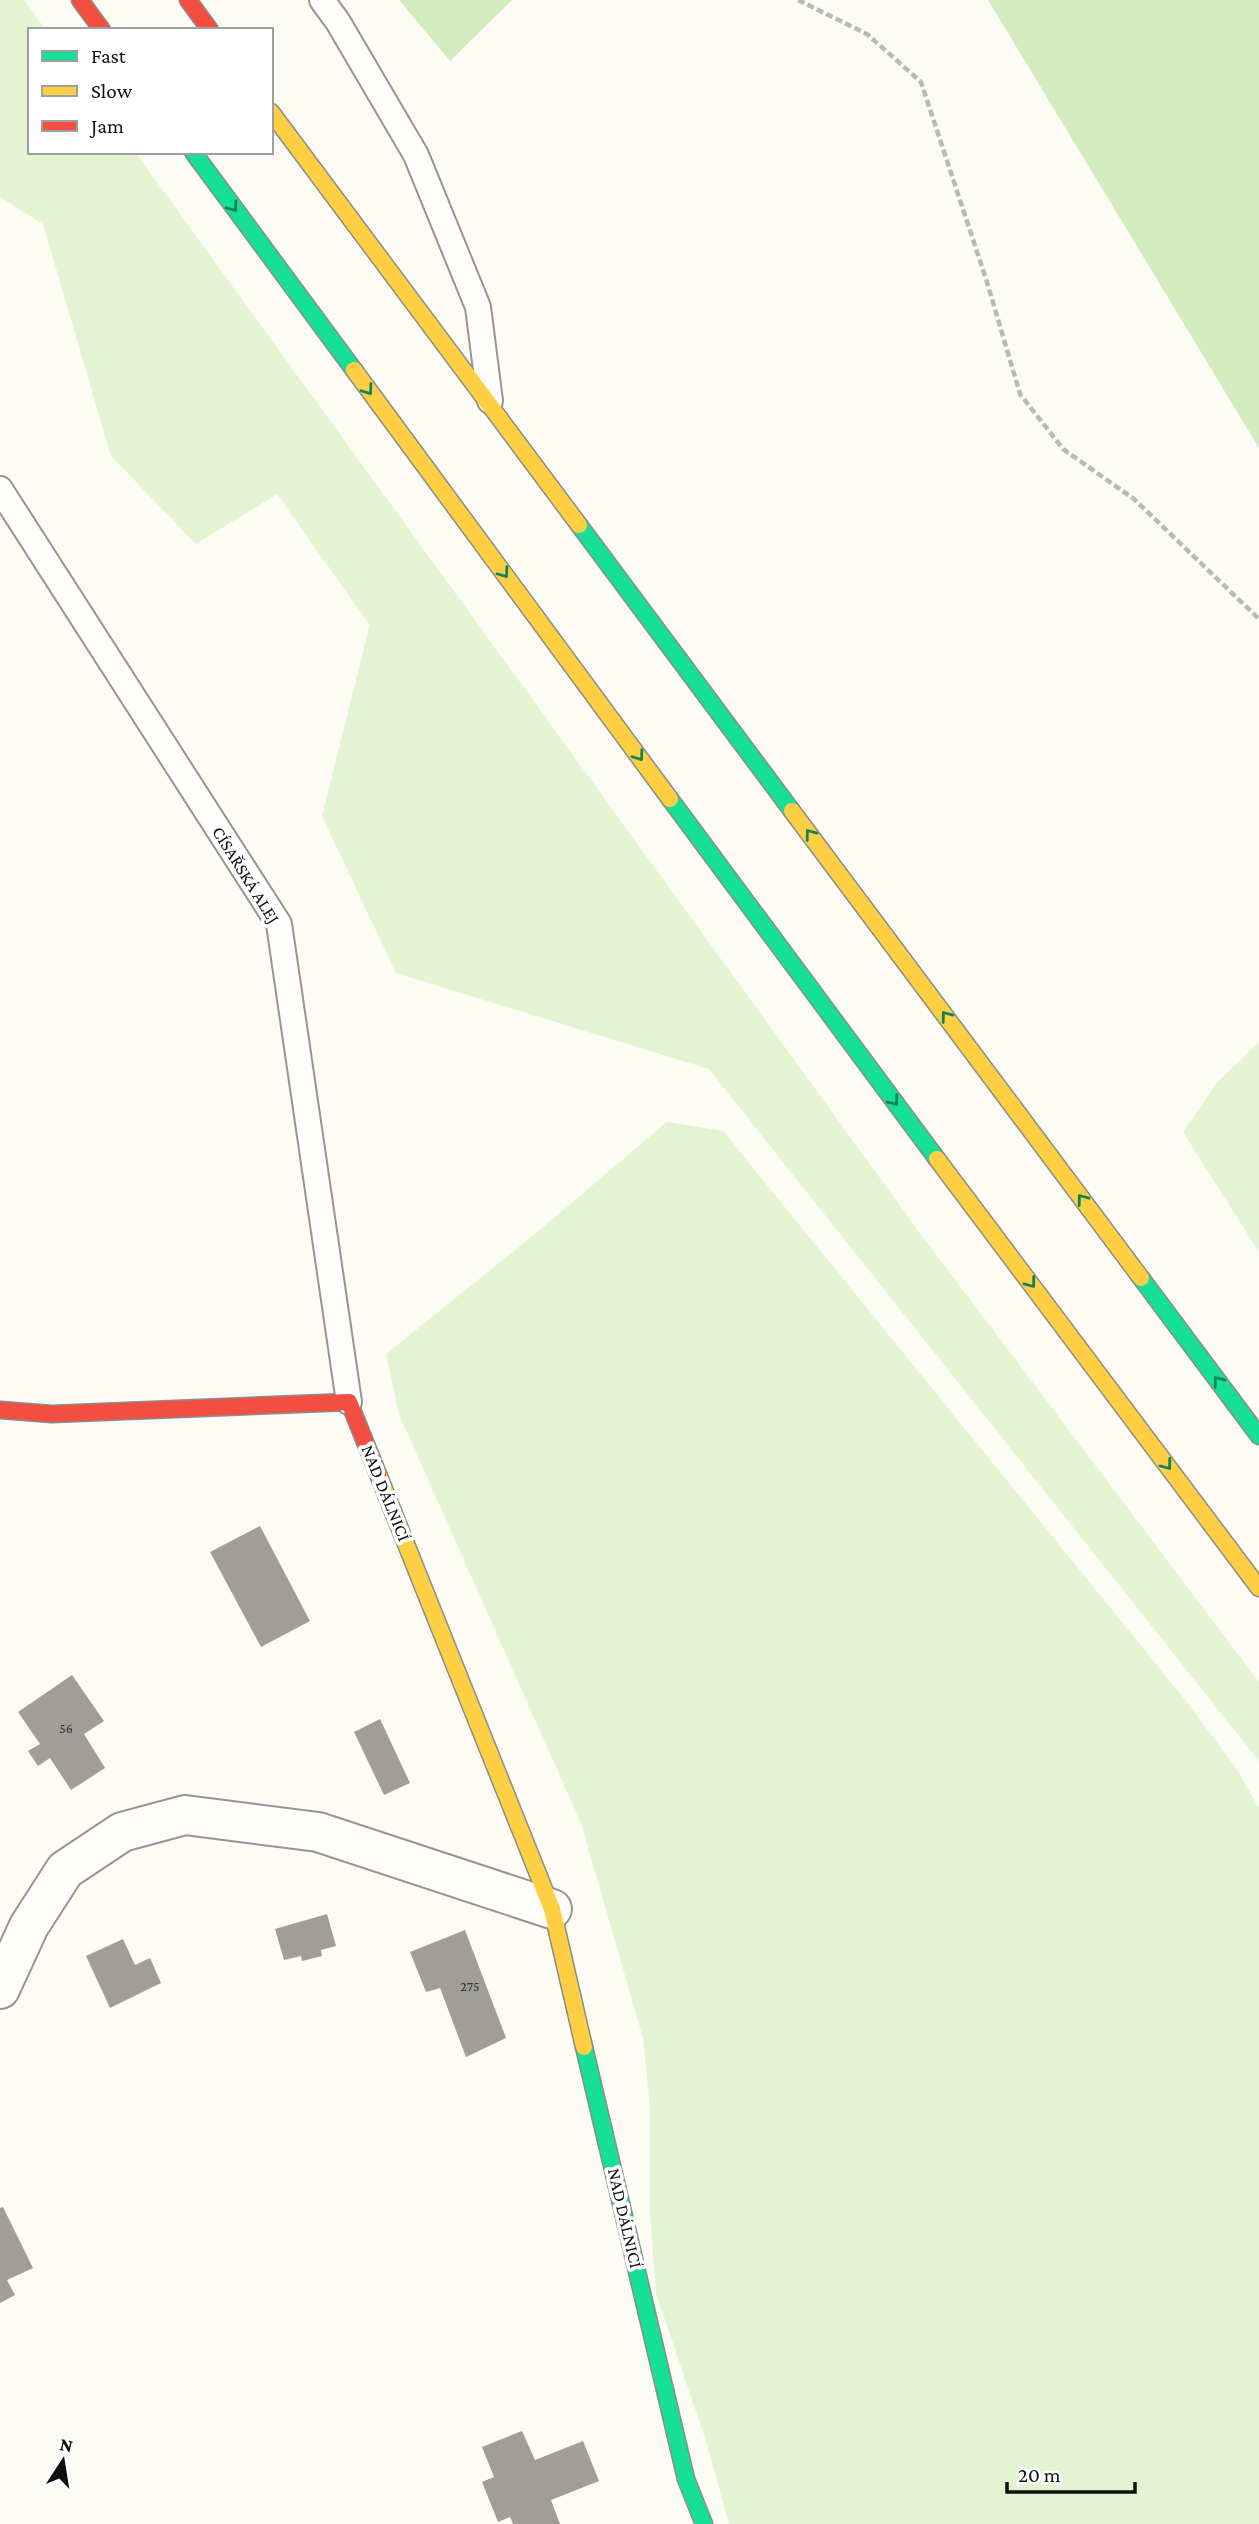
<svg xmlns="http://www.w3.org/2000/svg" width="1259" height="2524" font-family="'Crimson Pro',serif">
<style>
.green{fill:#e3f4d2}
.forest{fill:#d2ecbf}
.building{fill:#a09e99}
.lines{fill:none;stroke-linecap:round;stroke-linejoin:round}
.lane-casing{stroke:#969592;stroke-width:28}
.street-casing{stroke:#969592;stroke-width:42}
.fast-casing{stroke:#8c8c89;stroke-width:19}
.slow-casing{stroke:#8c8c89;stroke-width:19}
.jam-casing{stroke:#8c8c89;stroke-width:19}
.path{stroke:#b9b9b8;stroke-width:4.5;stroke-dasharray:7 3.5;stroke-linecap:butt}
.lane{stroke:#fffefd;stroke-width:24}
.street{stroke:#fffefd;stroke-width:38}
.fast{stroke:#16e098;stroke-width:16}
.slow{stroke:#ffcf43;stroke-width:16}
.jam{stroke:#f24e42;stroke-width:16}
.oneway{stroke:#13825a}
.labels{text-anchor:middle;stroke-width:7;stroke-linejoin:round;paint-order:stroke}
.number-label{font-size:14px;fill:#333332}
.street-label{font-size:18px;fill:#0f0f0f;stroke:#fff}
</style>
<rect width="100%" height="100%" fill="#fcfbf4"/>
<path class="green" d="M 0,0 L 24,0 L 46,30 L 30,30 L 30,152 L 135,152 L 922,1236 L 1259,1682 L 1259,1761 L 709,1069 L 396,973 L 322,816 L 370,625 L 277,494 L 196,544 L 111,456 L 43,224 L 0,197 Z
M 1259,1042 L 1259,1252 L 1183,1132 L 1217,1083 Z
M 667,1122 L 723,1131 L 1186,1701 L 1236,1768 L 1259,1808 L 1259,2524 L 729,2524 L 707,2444 L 656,2293 L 650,2214 L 650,2108 L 643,2038 L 581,1823 L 399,1414 L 386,1354 L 535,1234 Z"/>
<path class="forest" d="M 399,0 L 512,0 L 450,61 Z
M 988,0 L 1259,0 L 1259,448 Z"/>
<path class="building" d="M 260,1526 L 310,1621 L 261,1647 L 210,1552 Z
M 72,1675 L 104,1721 L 84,1734 L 105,1768 L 71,1790 L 50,1758 L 38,1766 L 28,1751 L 40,1744 L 18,1712 Z
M 380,1719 L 410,1783 L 384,1795 L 354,1732 Z
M 327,1914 L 336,1946 L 321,1950 L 322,1956 L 302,1961 L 301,1956 L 284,1960 L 275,1929 Z
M 465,1930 L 506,2038 L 466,2057 L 440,1988 L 426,1992 L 410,1952 Z
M 123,1939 L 135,1965 L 150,1958 L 161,1983 L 110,2008 L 86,1956 Z
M 3,2207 L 33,2268 L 7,2280 L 15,2295 L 0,2303 L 0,2208 Z
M 522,2431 L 535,2460 L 583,2441 L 599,2481 L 551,2500 L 560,2524 L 513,2524 L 510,2517 L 498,2522 L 482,2482 L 494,2477 L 482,2447 Z"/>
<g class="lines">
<g class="lane-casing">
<path id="lane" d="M 322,0 L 338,22 L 416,155 L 478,307 L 490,401
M 0,489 L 279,924 L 349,1402"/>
</g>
<g class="street-casing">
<path id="street" d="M 0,1989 L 29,1926 L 65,1870 L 122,1832 L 185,1815 L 318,1832 L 552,1909"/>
</g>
<g class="fast-casing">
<path id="fast" d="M 193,152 L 354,370
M 579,525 L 792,811
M 670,799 L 937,1159
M 1141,1278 L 1259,1436
M 584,2047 L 686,2479 L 704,2524"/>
</g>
<g class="slow-casing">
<path id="slow" d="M 271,112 L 579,525
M 354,370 L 670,799
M 792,811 L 1141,1278
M 937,1159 L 1259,1588
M 378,1474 L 552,1909 L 584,2047"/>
</g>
<g class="jam-casing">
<path id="jam" d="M 80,0 L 102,30
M 188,0 L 210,30
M 0,1410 L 52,1414 L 349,1402 L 378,1474"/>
</g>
<path class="path" d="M 798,0 L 867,34 L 921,82 L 987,282 L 1020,394 L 1063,449 L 1134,499 L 1259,619"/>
<use href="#lane" class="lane"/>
<use href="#street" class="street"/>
<use href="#fast" class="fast"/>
<use href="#slow" class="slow"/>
<use href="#jam" class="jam"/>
</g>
<defs><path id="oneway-chevron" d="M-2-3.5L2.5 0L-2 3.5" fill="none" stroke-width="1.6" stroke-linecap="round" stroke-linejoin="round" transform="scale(1.75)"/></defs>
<g class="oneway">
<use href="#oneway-chevron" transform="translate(233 207) rotate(54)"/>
<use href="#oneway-chevron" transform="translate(368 390) rotate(54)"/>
<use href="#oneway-chevron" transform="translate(504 573) rotate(54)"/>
<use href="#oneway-chevron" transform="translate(639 756) rotate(54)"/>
<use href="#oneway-chevron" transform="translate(810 834) rotate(-127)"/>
<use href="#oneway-chevron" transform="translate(946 1016) rotate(-127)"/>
<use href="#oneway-chevron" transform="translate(894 1101) rotate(53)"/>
<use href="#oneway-chevron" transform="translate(1082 1199) rotate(-127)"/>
<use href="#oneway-chevron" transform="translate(1031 1283) rotate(53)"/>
<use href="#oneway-chevron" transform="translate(1218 1381) rotate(-127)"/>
<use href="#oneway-chevron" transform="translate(1167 1465) rotate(53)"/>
</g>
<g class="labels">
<g class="number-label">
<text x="66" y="1733">56</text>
<text x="470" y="1991">275</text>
</g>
<g class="street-label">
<text transform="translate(246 875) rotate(58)" y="6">CÍSAŘSKÁ ALEJ</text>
<text transform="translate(386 1493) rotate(68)" y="6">NAD DÁLNICÍ</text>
<text transform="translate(625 2218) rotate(77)" y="6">NAD DÁLNICÍ</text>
</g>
</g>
<rect x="28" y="28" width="245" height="126" fill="#ffffff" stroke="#9f9f9f" stroke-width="2"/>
<rect x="42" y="51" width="35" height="10" fill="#16e098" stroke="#9f9f9f" stroke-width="2"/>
<text x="91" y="63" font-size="21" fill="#0f0f0f">Fast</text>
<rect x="42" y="86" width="35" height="10" fill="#ffcf43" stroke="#9f9f9f" stroke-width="2"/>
<text x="91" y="98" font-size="21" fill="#0f0f0f">Slow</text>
<rect x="42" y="121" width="35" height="10" fill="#f24e42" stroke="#9f9f9f" stroke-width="2"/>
<text x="91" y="133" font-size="21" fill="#0f0f0f">Jam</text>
<g transform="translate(63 2461) rotate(12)" stroke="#ffffff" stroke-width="5" paint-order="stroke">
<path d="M0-5L12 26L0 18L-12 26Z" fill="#0f0f0f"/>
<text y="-10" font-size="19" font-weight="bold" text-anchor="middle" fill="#0f0f0f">N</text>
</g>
<path d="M1007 2482v10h128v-10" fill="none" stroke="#0f0f0f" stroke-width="3.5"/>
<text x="1018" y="2482" font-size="21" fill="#0f0f0f" stroke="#ffffff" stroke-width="5" paint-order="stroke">20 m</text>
</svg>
